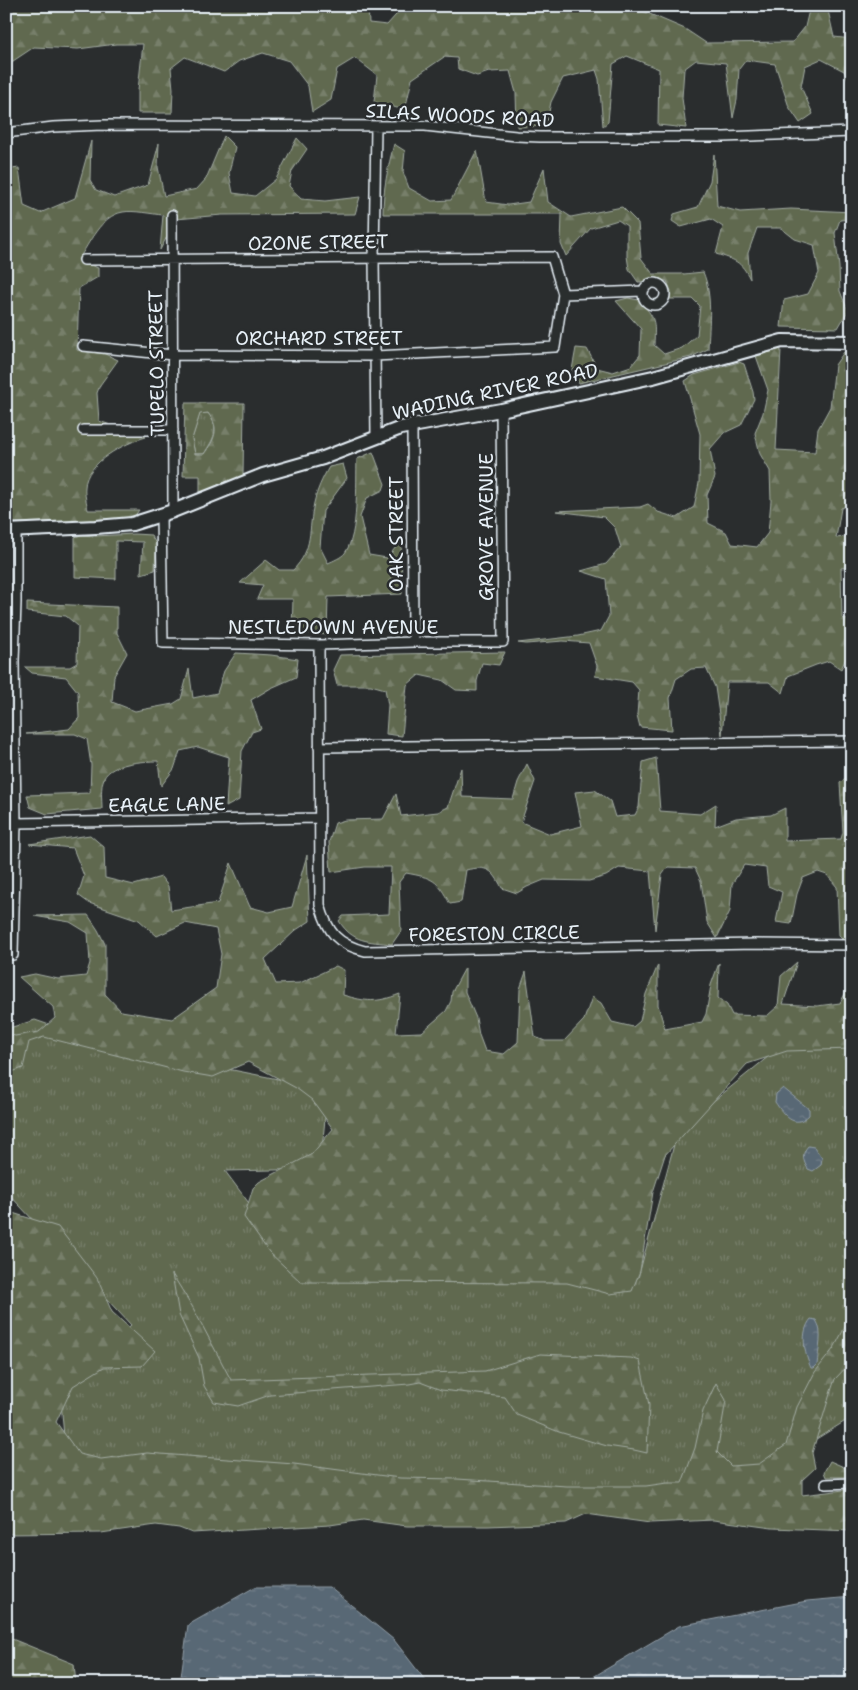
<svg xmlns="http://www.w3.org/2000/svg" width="858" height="1690" font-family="'Shantell Sans',sans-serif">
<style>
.grass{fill:url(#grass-tufts);stroke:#a4ada4}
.forest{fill:url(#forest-firs);stroke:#a4ada4;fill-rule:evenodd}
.water{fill:url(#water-ripples);stroke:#929fa9}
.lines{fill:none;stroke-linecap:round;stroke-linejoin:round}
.street-casing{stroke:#e8f1f8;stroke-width:12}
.secondary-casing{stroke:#e8f1f8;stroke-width:16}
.street{stroke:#2a2d2e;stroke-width:9}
.secondary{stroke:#2a2d2e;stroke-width:12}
.labels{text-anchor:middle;stroke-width:5;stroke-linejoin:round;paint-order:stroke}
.street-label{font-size:19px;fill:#e8f1f8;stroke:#2a2d2e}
</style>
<defs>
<pattern id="grass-tufts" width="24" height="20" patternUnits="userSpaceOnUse" patternTransform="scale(1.25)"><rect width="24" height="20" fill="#606950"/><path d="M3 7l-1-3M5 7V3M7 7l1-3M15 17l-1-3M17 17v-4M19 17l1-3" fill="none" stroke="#777f6a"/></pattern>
<pattern id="forest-firs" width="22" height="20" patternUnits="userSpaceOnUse" patternTransform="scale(1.25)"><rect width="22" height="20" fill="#606950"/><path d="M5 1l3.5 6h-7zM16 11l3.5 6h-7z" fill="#777f6a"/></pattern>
<pattern id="water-ripples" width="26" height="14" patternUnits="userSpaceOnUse" patternTransform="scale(1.25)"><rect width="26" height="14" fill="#596875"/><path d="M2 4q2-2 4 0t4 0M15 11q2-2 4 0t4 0" fill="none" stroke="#717e89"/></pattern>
</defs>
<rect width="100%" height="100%" fill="#2a2d2e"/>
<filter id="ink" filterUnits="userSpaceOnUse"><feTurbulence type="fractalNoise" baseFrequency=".02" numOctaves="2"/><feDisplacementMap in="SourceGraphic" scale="10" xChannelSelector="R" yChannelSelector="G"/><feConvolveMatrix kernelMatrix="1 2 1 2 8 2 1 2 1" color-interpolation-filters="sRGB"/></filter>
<g filter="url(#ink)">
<path class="grass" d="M 200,413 L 208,413 C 221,430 213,439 204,454 L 195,454 L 192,439 Z
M 35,1020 L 107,1045 L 328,1089 L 320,1169 L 225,1171 L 298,1269 L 638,1278 L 678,1130 L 785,1043 L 852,1041 L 852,1417 L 735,1489 L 311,1492 L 67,1471 L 60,1390 L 131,1325 L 6,1191 L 6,1029 Z"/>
<path class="forest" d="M 6,6 L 368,6 L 369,23 L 387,25 L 404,6 L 631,6 L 685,29 L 706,43 L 793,42 L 805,27 L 810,6 L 827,6 L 834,37 L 852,39 L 852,87 L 844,71 L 821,59 L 805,66 L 801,87 L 813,114 L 800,123 L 789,107 L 775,64 L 746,60 L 739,69 L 737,100 L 733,118 L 726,63 L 696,60 L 684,69 L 682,98 L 686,128 L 658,125 L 659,69 L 627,56 L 613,64 L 608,122 L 603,126 L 599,79 L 596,70 L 563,78 L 551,102 L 546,126 L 517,127 L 516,93 L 510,71 L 489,72 L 477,76 L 458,69 L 457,58 L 444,57 L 412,79 L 405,110 L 374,102 L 377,75 L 355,58 L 337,69 L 331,100 L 312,112 L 308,86 L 289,61 L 263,53 L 239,61 L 224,72 L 185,57 L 171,68 L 173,89 L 172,113 L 138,113 L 138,90 L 143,44 L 116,44 L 78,49 L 34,47 L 10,63 L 6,73 Z
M 224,136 L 235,147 L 229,173 L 233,193 L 255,196 L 276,179 L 297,138 L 307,149 L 292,171 L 289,186 L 301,199 L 325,201 L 360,197 L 355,214 L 222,215 L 176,219 L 160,250 L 163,215 C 152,214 133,210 123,212 C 100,216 90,243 78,260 L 98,268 L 98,277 L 79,288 L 77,350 L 105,354 L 118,360 L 100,385 L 97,393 L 99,421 L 146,437 C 125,443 86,462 85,487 C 84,494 87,504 88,510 L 139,510 L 134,517 L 88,521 L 6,523 L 6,182 L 12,169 L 19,168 L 24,206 L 40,213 L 75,198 L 91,141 L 90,180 L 96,190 L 114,197 L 148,185 L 159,143 L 158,167 L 164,196 L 197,189 L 206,179 Z
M 394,144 L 405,151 L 403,172 L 409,188 L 432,201 L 451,200 L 477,150 L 486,202 L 508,205 L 529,202 L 544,168 L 548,202 L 571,217 L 622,207 L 638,223 L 641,258 L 653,274 L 684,274 L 703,272 C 713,296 709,323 708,349 L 691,357 L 579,383 L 572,370 L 576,348 L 587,349 L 597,368 L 613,372 L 631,366 L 640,355 L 641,329 L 616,301 L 628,298 L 639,300 C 656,319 655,320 654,345 L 664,354 L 682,348 L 697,335 L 700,306 L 693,299 L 670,299 L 671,291 L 667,281 L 638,282 L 629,269 L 627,256 L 627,226 L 618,220 L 591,228 L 566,256 L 561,244 L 562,214 L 383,214 C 383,189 388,167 394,144 Z
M 714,154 L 717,206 L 740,212 L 791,209 L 852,212 L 852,219 L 840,220 L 835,233 L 839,267 L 840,291 L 848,311 L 838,328 L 781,327 L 784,300 L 808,294 L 819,273 L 814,245 L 795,239 L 781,228 L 757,228 L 748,253 L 750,279 C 741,261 735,260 716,254 L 723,227 L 711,219 L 681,227 L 672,221 L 674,214 L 698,207 L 710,181 Z
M 781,349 L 776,450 L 815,452 L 818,429 L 830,407 L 835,365 L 844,352 L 852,353 L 852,387 L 849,389 L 849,407 L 852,408 L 852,504 L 841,508 L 836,538 L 852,536 L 852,567 L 841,568 L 842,618 L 852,620 L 852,655 L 847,656 L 841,669 L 829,661 L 816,665 L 788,676 L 783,693 L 769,682 L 727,682 L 722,735 L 715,687 L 706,668 L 691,669 L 676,679 L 670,698 L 672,730 L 640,727 L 637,715 L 639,690 L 632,682 L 595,676 L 597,666 L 589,643 L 563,641 L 526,644 L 518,643 L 578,636 L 601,631 L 609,616 L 606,579 L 581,571 L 606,564 L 621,547 L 615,528 L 604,517 L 556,511 L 640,507 L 648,504 L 658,512 L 677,518 L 694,507 L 699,483 L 700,434 L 685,381 L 694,375 L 739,362 L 744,364 L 753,392 L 754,399 L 741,425 L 724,433 L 710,449 L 715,477 L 707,495 L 708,523 L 726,532 L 732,544 L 757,547 L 768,533 L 771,501 L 770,471 L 760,454 L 755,433 L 763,413 L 768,390 L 756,356 Z
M 185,403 L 244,403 L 243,476 L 200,494 L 200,476 L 183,476 ZM 208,413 C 221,429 214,440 204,454 L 195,454 L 192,439 L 200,414 Z
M 373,452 L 385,484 L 383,490 L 367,498 L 360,517 L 369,555 L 387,558 L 401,541 L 402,594 L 328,597 L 327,635 L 292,631 L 293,599 L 257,599 L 263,585 L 240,583 L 266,560 L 279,570 L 293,570 C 314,549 308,530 314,503 C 317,490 322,479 329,467 L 343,464 L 347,478 L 323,511 L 320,547 L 328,563 C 333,561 342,557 345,553 C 359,534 356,483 357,459 Z
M 134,534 L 151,535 L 156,544 L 155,570 L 141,574 L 143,542 L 116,541 L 116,579 L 75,577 L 75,537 L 81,535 L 95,536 Z
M 27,603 L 117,607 L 117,633 L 127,653 L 114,676 L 112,702 L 135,711 L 173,704 L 181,699 L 189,669 L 193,698 L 217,693 L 224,671 L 236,653 L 271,655 L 298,659 L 296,677 L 271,688 L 251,700 L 261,729 L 252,732 L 242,751 L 239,800 L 226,807 L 229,757 L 198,747 L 180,751 L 174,769 L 161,786 L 158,761 C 143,761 111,763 104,778 C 100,788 102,799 102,809 L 47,814 L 30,807 L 27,795 L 90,793 L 91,765 L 87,739 L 75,734 L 26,734 L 69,729 L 79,718 L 78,692 L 66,677 L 32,673 L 25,667 L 70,667 L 77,663 L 78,626 L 66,616 L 27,612 Z
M 505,652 L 499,665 L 482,663 L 477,681 L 477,691 L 456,690 L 442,680 L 419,675 L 407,685 L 402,736 L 386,734 L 388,705 L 385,689 L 371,685 L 337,685 L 333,670 L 340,655 Z
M 656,758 L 660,811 L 700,814 L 716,804 L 715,826 L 736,818 L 771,815 L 785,808 L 785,841 L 841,839 L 843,832 L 840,783 L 852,772 L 852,939 L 844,940 L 839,935 L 837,887 L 827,875 L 818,872 L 803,878 L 797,894 L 791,924 L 776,922 L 782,892 L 768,886 L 766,868 L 744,865 L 732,884 L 730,911 L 717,938 L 707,922 L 701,881 L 695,868 L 668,867 L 662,875 L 655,930 L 650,871 L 619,868 L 606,876 L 589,881 L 544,880 L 527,887 L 517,893 L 502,888 C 493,870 487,865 466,870 L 461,902 L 450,904 C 437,879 433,878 406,873 L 399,882 L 401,931 L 392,944 C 368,941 353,943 339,921 L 343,916 L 389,914 L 391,867 L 365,867 L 331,872 L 329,842 L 335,823 L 345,820 L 383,819 L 396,794 L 401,816 L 438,812 L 448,807 L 461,768 L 462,797 L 513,799 L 518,782 L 527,764 L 535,781 L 521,822 L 550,834 L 582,826 L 575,792 L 595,790 L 610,801 L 615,817 L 635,815 L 639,807 L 643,762 Z
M 90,835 L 104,847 L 105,878 L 134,885 L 161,877 L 168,886 L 171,910 L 218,903 L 231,863 L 250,907 L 269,912 L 292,907 L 307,855 L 310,921 L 296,930 L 265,959 L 276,984 L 300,983 L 336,966 L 344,970 L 343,995 C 367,1002 376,1003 400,994 L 396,1033 L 422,1032 L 446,1011 L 451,1001 L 452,992 L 465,968 L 465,992 L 476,1018 L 479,1035 L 485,1051 L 504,1054 L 518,1042 L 520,989 L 526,972 L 535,1037 L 545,1041 L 564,1041 L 584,1020 L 592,997 L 601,1003 L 612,1022 L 633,1027 L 640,1021 L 646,994 L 658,965 L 658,1005 L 665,1029 L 702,1022 L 706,1014 L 711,985 L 719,963 L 718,998 L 727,1005 L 732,1015 L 767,1016 L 778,1006 L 781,976 L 797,962 L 783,1004 L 817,1006 L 840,1003 L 850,985 L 852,985 L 852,1049 L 787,1051 L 747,1064 L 665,1155 L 653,1192 L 640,1271 L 632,1291 L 610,1294 L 567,1283 L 301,1282 L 269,1252 L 244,1217 L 253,1188 L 259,1182 L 312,1154 L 333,1129 L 312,1100 L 296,1088 L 248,1062 L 213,1077 L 183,1072 L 44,1037 L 29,1042 L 23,1068 L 6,1074 L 6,1033 L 15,1036 L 39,1032 L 55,1018 L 53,1007 L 19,977 L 35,974 L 58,979 L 86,976 L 90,963 L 88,933 L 70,922 L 34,916 L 88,915 L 98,930 L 105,944 L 105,994 L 121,1011 L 172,1019 L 216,988 L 221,954 L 216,929 L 185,923 L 157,936 L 139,920 L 89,903 L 78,895 L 84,876 L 73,848 L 29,844 Z
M 6,1211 L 58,1227 L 97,1278 L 112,1312 L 155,1351 L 142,1366 L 104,1367 L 73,1386 L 56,1422 L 79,1454 L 101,1459 L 147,1453 L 294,1464 L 400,1478 L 457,1479 L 567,1486 L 646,1486 L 667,1483 L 682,1483 L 695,1448 L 703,1411 L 716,1383 L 726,1400 L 717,1452 L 731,1466 L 759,1464 L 786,1445 L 797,1407 L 815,1372 L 834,1348 L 852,1314 L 852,1361 L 835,1379 L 830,1394 L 812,1453 L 815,1468 L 802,1480 L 802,1495 L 852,1489 L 852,1531 L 772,1528 L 713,1520 L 650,1523 L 586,1514 L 566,1523 L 488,1526 L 407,1526 L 363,1520 L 330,1525 L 192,1533 L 179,1528 L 156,1525 L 101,1533 L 6,1534 Z
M 172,1274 L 192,1306 L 231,1380 L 485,1371 L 540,1354 L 631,1358 L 640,1361 L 649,1405 L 647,1453 L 634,1450 L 607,1446 L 559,1432 L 517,1415 L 505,1397 L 441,1390 L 420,1382 L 409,1384 L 270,1395 L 238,1406 L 214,1402 L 204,1386 L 199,1358 L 179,1315 Z
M 830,1461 L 846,1468 L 852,1467 L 852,1477 L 826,1477 L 824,1472 Z
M 12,1639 L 74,1664 L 76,1684 L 6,1684 L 6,1644 Z"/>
<path class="water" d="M 783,1088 L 809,1109 L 809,1115 C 794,1130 784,1115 775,1102 L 776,1094 Z
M 808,1146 L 814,1147 L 822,1158 L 821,1165 L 813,1171 L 808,1169 C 803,1161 801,1154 808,1146 Z
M 811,1319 L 816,1320 C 824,1332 818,1351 817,1365 L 814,1368 L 811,1368 C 804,1353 800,1332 811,1319 Z
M 255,1587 L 329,1587 L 394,1640 L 428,1684 L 180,1684 L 188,1625 Z
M 852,1597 L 852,1684 L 579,1684 L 593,1677 L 679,1626 L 807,1601 Z"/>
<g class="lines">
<g class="street-casing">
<path id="street" d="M 376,126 L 374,258 L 376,437
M 6,133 L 53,127 L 103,125 L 425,126 L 516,136 L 540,137 L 724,137 L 852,132
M 172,215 L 173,511
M643 294a11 11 0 1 1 22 0a11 11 0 1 1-22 0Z
M 563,294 L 643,291
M 83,346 L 173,355 L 375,356 L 555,347 L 563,294 L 552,257 L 84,260
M 412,425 L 413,642
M 83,430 L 173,430
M 161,515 L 163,643 L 319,645 L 413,642 L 503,642 L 501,410
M 319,645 L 320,905 C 328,933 337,944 365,951 L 757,944 L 852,945
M 319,747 L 852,741
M 16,823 L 319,818
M 13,955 L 16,823 L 14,661 L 16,602 L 16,531
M 826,1484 L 852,1483"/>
</g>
<g class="secondary-casing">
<path id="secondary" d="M 6,531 L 96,527 L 132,524 L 173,511 L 263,475 L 323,458 L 401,428 L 501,410 L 653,377 L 782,341 L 852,342"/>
</g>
<use href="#street" class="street"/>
<use href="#secondary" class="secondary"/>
</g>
</g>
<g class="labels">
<g class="street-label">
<text transform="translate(460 115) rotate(3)" y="7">SILAS WOODS ROAD</text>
<text transform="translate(318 242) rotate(-1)" y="7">OZONE STREET</text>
<text x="319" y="345">ORCHARD STREET</text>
<text transform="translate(156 363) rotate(-91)" y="7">TUPELO STREET</text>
<text transform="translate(495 391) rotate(-12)" y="7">WADING RIVER ROAD</text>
<text transform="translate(486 527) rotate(-90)" y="7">GROVE AVENUE</text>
<text transform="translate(396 534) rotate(-90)" y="7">OAK STREET</text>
<text x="333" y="634">NESTLEDOWN AVENUE</text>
<text transform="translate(167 804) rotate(-1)" y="7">EAGLE LANE</text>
<text transform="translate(494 933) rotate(-1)" y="7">FORESTON CIRCLE</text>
</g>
</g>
<rect width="858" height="1690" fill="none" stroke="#2a2d2e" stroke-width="25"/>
<rect x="12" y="12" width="833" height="1665" fill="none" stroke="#e8f1f8" stroke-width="2" filter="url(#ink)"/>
</svg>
